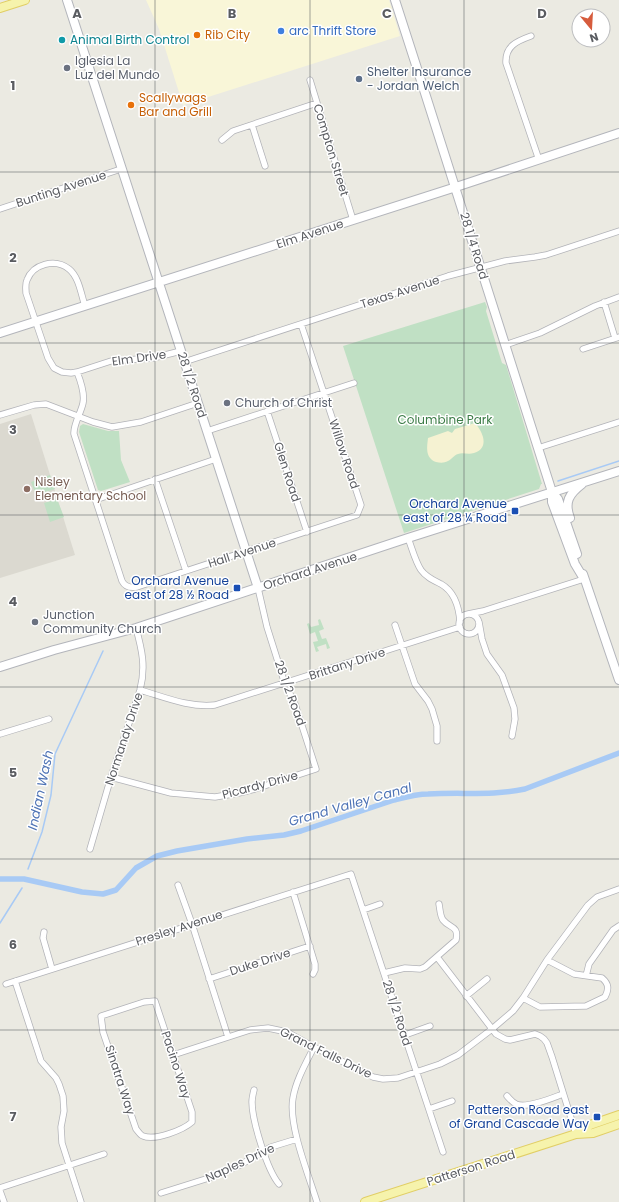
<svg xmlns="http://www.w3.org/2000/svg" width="619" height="1202" font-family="Poppins,sans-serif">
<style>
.commercial{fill:#f9f6d8}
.education{fill:#dbd9d0}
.green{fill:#c0e0c4}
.sand{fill:#f5f2d2}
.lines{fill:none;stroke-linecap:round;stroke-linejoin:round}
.stream{stroke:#a8caf5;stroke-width:1.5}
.canal{stroke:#a8caf5;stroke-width:5.5}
.street-casing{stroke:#b2b3b8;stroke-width:7}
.secondary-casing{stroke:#b3b5bb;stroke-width:10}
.primary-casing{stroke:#e1ce65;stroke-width:10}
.street{stroke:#fff;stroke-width:5.5}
.secondary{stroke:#fff;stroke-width:8}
.primary{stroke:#f6f3ac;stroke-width:8}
.grid{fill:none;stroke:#5a5c61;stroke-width:1;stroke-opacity:0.55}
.shop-dot{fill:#3f7fe0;stroke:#fff;stroke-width:1.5}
.food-dot{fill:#e8710a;stroke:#fff;stroke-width:1.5}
.culture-dot{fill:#0f9aa8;stroke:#fff;stroke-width:1.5}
.worship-dot{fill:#6b7280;stroke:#fff;stroke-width:1.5}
.service-dot{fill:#5c6f8a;stroke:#fff;stroke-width:1.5}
.education-dot{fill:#8d6e63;stroke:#fff;stroke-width:1.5}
.transit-dot{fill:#1a4fb4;stroke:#fff;stroke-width:1.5}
.labels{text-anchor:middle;stroke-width:3;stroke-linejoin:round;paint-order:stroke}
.shop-label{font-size:12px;fill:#366cbe;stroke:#fff;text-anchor:start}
.food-label{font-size:12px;fill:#c56008;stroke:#fff;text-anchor:start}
.culture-label{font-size:12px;fill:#0d838f;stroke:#fff;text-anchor:start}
.worship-label{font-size:12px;fill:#5b616d;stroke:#fff;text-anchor:start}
.service-label{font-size:12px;fill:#4e5e75;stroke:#fff;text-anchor:start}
.street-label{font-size:12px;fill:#5a5c61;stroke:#fff}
.park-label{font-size:12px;fill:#3d7d48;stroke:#fff}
.education-label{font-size:12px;fill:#785e54;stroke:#fff;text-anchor:start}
.transit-label{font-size:12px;fill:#164399;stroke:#fff;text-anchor:end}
.water-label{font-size:13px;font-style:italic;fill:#4e73b5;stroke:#fff}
.grid-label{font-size:13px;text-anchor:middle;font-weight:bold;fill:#5a5c61;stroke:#fff;stroke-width:3;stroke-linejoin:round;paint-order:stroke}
</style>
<rect width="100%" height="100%" fill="#ebeae2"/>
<path class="commercial" d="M 146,0 L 389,0 L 400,36 L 183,105 L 159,29 Z"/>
<path class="education" d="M 31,414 L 75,555 L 0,578 L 0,424 Z"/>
<path class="green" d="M 485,302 L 487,307 L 486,311 L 502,363 L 506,365 L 542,484 L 541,484 L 539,489 L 404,533 L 343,346 Z
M 83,424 L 108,431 L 119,431 L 121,460 L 130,482 L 101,491 L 98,490 L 79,432 L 80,426 Z
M 50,475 L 55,489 L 36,495 L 31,482 Z
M 57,499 L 64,517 L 50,522 L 44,503 Z
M 320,619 L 324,629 L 319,631 L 322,639 L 326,638 L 330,648 L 327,649 L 326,644 L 317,647 L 319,651 L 316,652 L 313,642 L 318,641 L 315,632 L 310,634 L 307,624 L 309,623 L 311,627 L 319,625 L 318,620 Z"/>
<path class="sand" d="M 475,423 C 483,432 490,448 474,453 C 468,455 463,452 458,454 C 454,455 452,459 448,461 C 444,463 441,463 436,462 C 425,458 427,447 428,438 L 448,431 L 452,433 L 455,429 Z"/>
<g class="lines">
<path class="stream" d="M 558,481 L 619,461
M 28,869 L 42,832 L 51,795 L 55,754 L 103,651
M 0,923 L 22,888"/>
<path class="canal" d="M 0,879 L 24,879 L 82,892 L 103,894 L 116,890 L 136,868 L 157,856 L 177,851 L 247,839 L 284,835 L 301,831 L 394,800 C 406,797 417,794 428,794 C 461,792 493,796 525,789 L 619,753"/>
<g class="street-casing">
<path id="street" d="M 531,36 C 517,41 505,46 506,63 L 539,160
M 310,80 L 353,220
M 252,125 L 265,166
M 222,140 L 233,131 L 317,103
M 0,209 L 121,169
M 604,302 L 615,338
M 85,306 C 81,294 79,277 69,269 C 55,258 33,264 27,280 C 25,284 26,289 26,293 L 48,358 L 54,368 L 62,372 L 71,373 L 77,372 L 111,361 L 153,358 L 181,351
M 505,345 L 540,333 L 595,306 L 619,297
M 583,349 L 619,337
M 184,362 L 448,276 L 505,261 L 535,257 L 546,255 L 619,231
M 77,372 C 81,382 85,393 83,403 C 81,413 73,425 74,434 L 122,581 C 125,587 131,588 137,587 L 357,515 L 361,505 L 301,324
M 267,411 L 307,532
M 0,415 L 34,405 L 46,404 L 93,422 L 112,427 L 141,422 L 198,403
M 207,431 L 354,383
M 538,448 L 619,422
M 155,479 L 186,571
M 95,500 L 216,459
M 408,538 C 412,548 415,561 421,570 C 426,577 433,580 441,584 C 455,592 459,607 460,622
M 468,614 L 483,611 L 584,579
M459 624a10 10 0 1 1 20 0a10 10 0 1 1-20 0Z
M 479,622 L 482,639 L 487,654 L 502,675 L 514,708 L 515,719 L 512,736
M 395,625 L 415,684 L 428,701 L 432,709 L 437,726 L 437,741
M 140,690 C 164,697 190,708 215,705 L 460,627
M 0,734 L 49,719
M 111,777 L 171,793 L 215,797 L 239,793 L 255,789 L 316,769 L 295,704 L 285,684 L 267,627 L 258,588
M 90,849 L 111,777 L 140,690 C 146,667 142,650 136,628
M 178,885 L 192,924 L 228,1037
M 293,892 L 315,964 L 315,970 L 313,974
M 363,910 L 380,904
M 44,932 L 43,938 L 52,969
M 437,957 L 496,1034 L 505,1039 L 510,1040 L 535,1034 L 540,1036 L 544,1039 L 547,1043 L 552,1057 L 576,1134
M 384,973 L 405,968 L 420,969 L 425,967 L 456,940 C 459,925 450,929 443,920 C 440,916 440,909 439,904
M 586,976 L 589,964 L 613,930 L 619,926
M 209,979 L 310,946
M 15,981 L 41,1061 L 56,1078 L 59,1084 L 63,1096 L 64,1111 L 61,1127 L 62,1143 L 81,1202
M 6,984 L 351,874 L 443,1152
M 466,996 L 487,979
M 523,998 L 540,1007 L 586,1006 L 605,997 C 609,989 609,984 602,978 L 574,974 L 547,960
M 155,1001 L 192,1112 L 192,1122 C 183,1130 155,1141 143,1136 C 140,1135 138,1131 136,1129 L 103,1032 L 101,1016 L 144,1002 Z
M 405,1035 L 430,1026
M 314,1047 C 306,1063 296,1080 293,1098 C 288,1125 309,1176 317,1202
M 173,1055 L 250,1030 L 268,1028 L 287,1032 L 314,1047 L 373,1077 L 383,1079 L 398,1078 L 440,1064 L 458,1055 L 492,1029 L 513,1011 L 523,998 L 547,960 L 588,905 L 597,897 L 619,889
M 254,1090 C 253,1094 252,1098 252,1102 C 252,1120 267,1170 279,1184
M 507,1096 C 510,1099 512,1102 516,1104 C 527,1109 552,1098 563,1094
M 429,1109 L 452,1101
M 0,1188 L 104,1154
M 0,1191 L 4,1202
M 161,1193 L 212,1177 L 240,1165 L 271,1147 L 297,1139"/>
</g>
<g class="secondary-casing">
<path id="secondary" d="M 67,0 L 258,588
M 395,0 L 425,93 L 538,448 L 552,492 L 552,502 L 575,564 L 584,579
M 0,333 L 456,187 L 619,133
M 552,492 L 558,499 L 577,554
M 570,518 C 564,502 569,494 582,484
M 583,574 L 619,680
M 0,667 L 54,650 L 136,628 L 408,538 L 619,471"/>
</g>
<g class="primary-casing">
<path id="primary" d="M 0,8 L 25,0
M 577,1133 L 590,1125 L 619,1115
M 365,1202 L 576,1134 L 593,1133 L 619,1124"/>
</g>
<use href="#street" class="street"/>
<use href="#secondary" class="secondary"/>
<use href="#primary" class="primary"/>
</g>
<path class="grid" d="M 155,0 L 155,1202M 310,0 L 310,1202M 464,0 L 464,1202M 0,172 L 619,172M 0,343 L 619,343M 0,515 L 619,515M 0,687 L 619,687M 0,859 L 619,859M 0,1030 L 619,1030"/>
<circle class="shop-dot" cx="281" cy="31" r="4"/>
<g class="food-dot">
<circle cx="197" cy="35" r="4"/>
<circle cx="131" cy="105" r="4"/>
</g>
<circle class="culture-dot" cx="62" cy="40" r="4"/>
<g class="worship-dot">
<circle cx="67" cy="68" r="4"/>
<circle cx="227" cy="403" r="4"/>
<circle cx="35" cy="622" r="4"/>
</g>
<circle class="service-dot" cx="359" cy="79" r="4"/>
<circle class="education-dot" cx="27" cy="489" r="4"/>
<g class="transit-dot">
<rect x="511" y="507" width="8" height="8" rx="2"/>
<rect x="233" y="584" width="8" height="8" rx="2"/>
<rect x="593" y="1113" width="8" height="8" rx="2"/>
</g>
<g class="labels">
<g class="shop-label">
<text x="289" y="35">arc Thrift Store</text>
</g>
<g class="food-label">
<text x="205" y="39">Rib City</text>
<text x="139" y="102">Scallywags<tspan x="139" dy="14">Bar and Grill</tspan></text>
</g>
<g class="culture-label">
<text x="70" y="44">Animal Birth Control</text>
</g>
<g class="worship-label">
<text x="75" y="65">Iglesia La<tspan x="75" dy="14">Luz del Mundo</tspan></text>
<text x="235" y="407">Church of Christ</text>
<text x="43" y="619">Junction<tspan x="43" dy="14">Community Church</tspan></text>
</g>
<g class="service-label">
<text x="367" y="76">Shelter Insurance<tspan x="367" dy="14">- Jordan Welch</tspan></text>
</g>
<g class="street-label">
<text transform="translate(331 150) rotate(73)" y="4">Compton Street</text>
<text transform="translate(61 189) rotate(-18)" y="4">Bunting Avenue</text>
<text transform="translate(310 234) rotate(-18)" y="4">Elm Avenue</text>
<text transform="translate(474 246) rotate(73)" y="4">28 1/4 Road</text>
<text transform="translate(400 292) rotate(-18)" y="4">Texas Avenue</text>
<text transform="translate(139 358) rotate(-8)" y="4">Elm Drive</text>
<text transform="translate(192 385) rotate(72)" y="4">28 1/2 Road</text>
<text transform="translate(344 454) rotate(72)" y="4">Willow Road</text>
<text transform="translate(287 472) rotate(72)" y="4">Glen Road</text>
<text transform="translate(242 553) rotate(-18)" y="4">Hall Avenue</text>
<text transform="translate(310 571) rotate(-18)" y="4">Orchard Avenue</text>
<text transform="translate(347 664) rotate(-18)" y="4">Brittany Drive</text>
<text transform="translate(290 693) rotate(70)" y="4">28 1/2 Road</text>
<text transform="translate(124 739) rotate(-72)" y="4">Normandy Drive</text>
<text transform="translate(260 785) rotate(-15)" y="4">Picardy Drive</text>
<text transform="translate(179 928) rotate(-18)" y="4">Presley Avenue</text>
<text transform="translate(260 962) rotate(-18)" y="4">Duke Drive</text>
<text transform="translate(397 1013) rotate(72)" y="4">28 1/2 Road</text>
<text transform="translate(326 1053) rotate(26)" y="4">Grand Falls Drive</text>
<text transform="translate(176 1065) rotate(72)" y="4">Pacino Way</text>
<text transform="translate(120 1080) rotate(72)" y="4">Sinatra Way</text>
<text transform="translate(240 1163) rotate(-25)" y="4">Naples Drive</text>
<text transform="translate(471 1168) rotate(-18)" y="4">Patterson Road</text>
</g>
<g class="park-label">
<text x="445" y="424">Columbine Park</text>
</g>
<g class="education-label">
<text x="35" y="486">Nisley<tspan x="35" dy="14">Elementary School</tspan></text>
</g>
<g class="transit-label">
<text x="507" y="508">Orchard Avenue<tspan x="507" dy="14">east of 28 ¼ Road</tspan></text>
<text x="229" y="585">Orchard Avenue<tspan x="229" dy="14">east of 28 ½ Road</tspan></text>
<text x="589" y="1114">Patterson Road east<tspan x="589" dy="14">of Grand Cascade Way</tspan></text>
</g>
<g class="water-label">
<text transform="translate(40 790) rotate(-78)" y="5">Indian Wash</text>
<text transform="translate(350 804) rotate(-16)" y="5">Grand Valley Canal</text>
</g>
</g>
<g class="grid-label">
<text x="77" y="18">A</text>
<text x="232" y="18">B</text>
<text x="387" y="18">C</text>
<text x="542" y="18">D</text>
<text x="13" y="90">1</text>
<text x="13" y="262">2</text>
<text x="13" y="434">3</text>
<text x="13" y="606">4</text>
<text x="13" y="777">5</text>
<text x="13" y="949">6</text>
<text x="13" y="1121">7</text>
</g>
<g transform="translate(591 28) rotate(162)"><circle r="19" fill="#ffffff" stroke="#bdbec0"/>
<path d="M0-3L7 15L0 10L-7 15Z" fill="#d65c3d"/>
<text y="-6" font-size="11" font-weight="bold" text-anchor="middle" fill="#5a5c61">N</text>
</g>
</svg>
